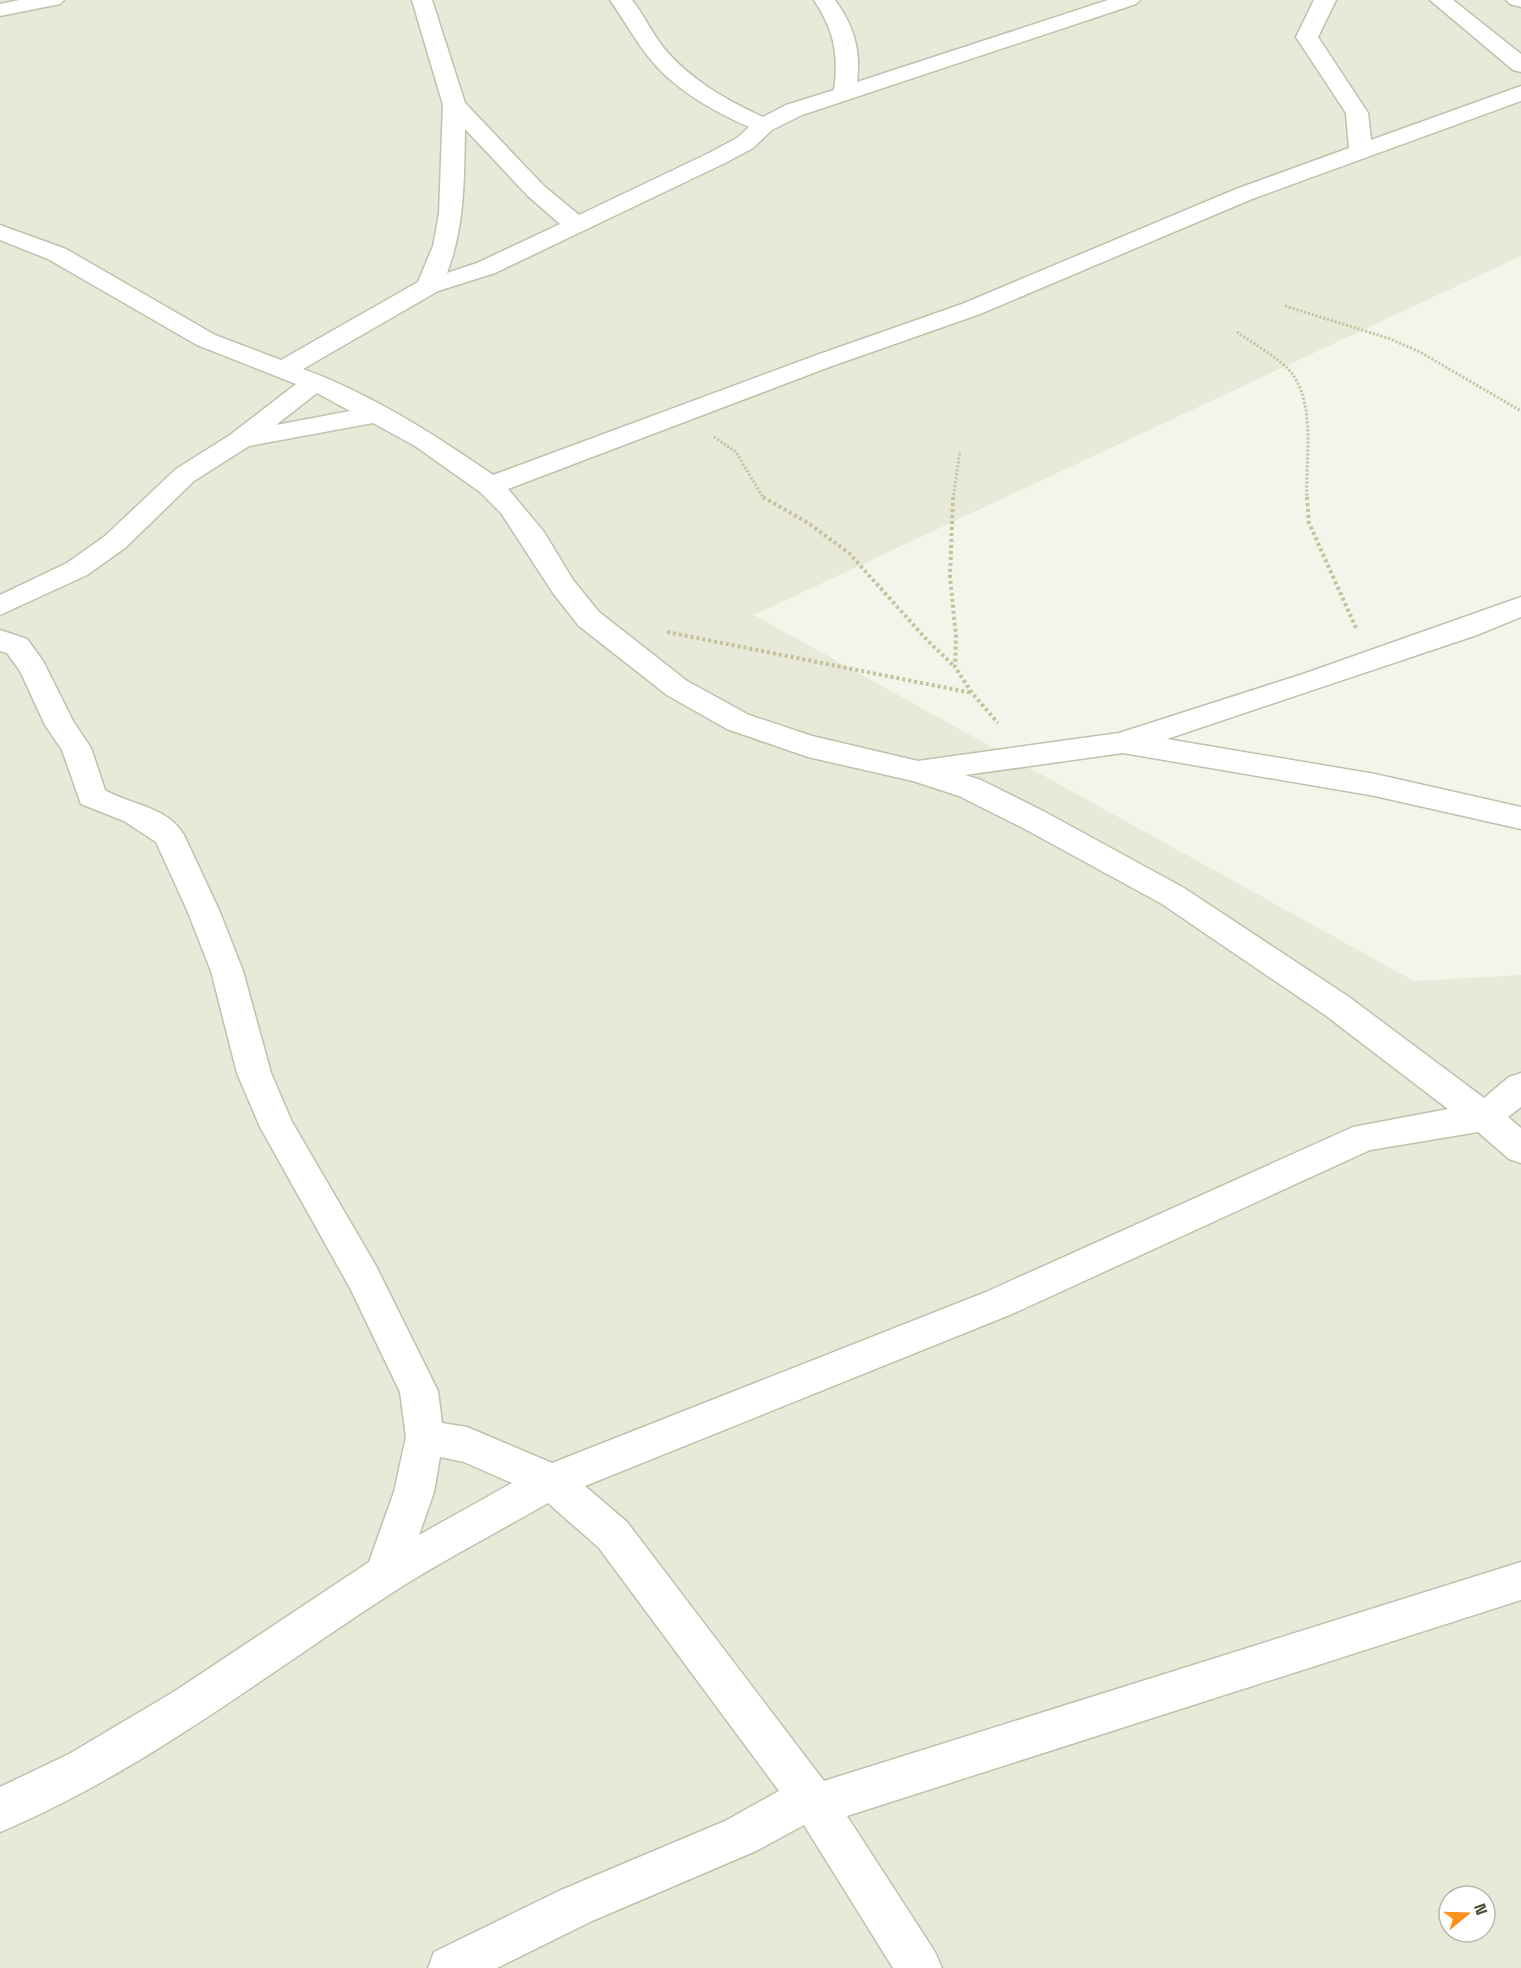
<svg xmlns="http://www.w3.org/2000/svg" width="1521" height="1968" font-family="'Space Grotesk',sans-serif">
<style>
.residential{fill:#e8e9d8;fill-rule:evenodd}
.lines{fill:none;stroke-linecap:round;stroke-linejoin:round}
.minor-casing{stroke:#c0c1ac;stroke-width:3}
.path-far1{stroke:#c2c39d;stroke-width:3;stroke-dasharray:2 2;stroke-linecap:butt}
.path{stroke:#c2c39d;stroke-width:4;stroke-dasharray:3 3;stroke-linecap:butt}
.minor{fill:#fff;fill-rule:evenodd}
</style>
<rect width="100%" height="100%" fill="#f4f5ea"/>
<path class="residential" d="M 0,0 L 1521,0 L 1521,256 L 754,615 L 1414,981 L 1521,975 L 1521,1968 L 0,1968 ZM 1449,1896 L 1485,1896 L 1485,1932 L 1449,1932 Z"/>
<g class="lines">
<g class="minor-casing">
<path id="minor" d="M 19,0 L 64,0 L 60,4 L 0,16 L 0,4 Z
M 412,0 L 432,0 L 465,103 L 544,186 L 579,215 L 709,153 L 737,138 L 749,127 C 711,110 672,88 647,55 C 633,37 623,18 610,0 L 632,0 C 644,15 652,33 663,47 C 689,79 726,100 763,117 L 786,105 L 834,90 C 839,54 834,30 814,0 L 835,0 C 854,26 861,50 857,82 L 1108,0 L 1140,0 L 1136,4 L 802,115 L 772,130 L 753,148 L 725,163 L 495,273 L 438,291 L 303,369 C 371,394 434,434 493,475 L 814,356 L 962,304 L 1236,189 L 1349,148 L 1346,113 L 1296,37 L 1314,0 L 1336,0 L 1318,37 L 1368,113 L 1371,140 L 1521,86 L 1521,101 L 1252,199 L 980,314 L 832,366 L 508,489 L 544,532 L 573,580 L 599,612 L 687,681 L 749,715 L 812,736 L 918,761 L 1119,733 L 1303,674 L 1521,597 L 1521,617 L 1477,635 L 1167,739 L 1375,774 L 1521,807 L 1521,829 L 1375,796 L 1123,753 L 965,775 L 981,780 L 1045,812 L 1184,888 L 1349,997 L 1484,1098 L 1509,1077 L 1521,1073 L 1521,1107 L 1508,1117 L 1521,1128 L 1521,1163 L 1509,1159 L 1478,1132 L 1370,1150 L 1012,1314 L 585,1486 L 627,1522 L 824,1781 L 1521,1562 L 1521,1600 L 847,1816 L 935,1952 L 942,1968 L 893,1968 L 804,1825 L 756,1851 L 592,1921 L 497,1968 L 428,1968 L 434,1952 L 561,1890 L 725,1821 L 779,1791 L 599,1548 L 548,1503 C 498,1532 447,1558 398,1589 C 267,1673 145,1771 0,1832 L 0,1787 L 69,1754 L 175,1691 L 369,1562 L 394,1492 L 406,1437 L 400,1392 L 350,1288 L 260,1127 L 237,1073 L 211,971 L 187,910 L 156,842 L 124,821 L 81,804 L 62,750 L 45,725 L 20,671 L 7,653 L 0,651 L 0,630 L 27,639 L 43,661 L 73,721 L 91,748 L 105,790 C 130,805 167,806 184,835 L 219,910 L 243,971 L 271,1073 L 292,1122 L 376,1266 L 432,1379 L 438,1391 L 442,1423 L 467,1427 L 552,1463 L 986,1292 L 1353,1127 L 1448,1109 L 1325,1015 L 1162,904 L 1023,828 L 959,796 L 913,781 L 808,757 L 727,729 L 667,695 L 579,626 L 553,593 L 501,513 L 480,492 L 415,446 L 373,423 L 249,446 L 194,481 L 125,548 L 87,575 L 0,615 L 0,595 L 67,563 L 105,536 L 176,469 L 230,435 L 296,384 L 197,345 L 48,259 L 0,240 L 0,225 L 66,249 L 215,335 L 281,360 L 418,282 L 433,246 L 439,214 L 443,105 ZM 465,129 L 528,196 L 560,224 L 477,263 L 447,273 C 465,226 464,179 465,129 ZM 317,393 L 350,411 L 276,425 ZM 440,1457 L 464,1462 L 512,1483 L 419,1535 L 434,1492 Z
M 1430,0 L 1453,0 L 1521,54 L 1521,72 L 1513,70 Z
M 1506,0 L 1521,0 L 1521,7 L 1510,4 Z"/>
</g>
<path class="path-far1" d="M 1285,306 L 1388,338 L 1420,352 L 1521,411
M 1237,332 C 1252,343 1283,360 1293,375 C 1316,408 1305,461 1307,499
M 714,437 L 736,452 L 764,499
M 953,499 L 960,451"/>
<path class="path" d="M 763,497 L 808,523 L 849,553 L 927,640 L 955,667
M 953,497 L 950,576 L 956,637 L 955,667 L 972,693 L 998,723
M 1307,497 L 1309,523 L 1356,628
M 667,632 L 972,693"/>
<use href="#minor" class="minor"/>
</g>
<g transform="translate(1467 1914) rotate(71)"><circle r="28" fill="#ffffff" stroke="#b7b7af" stroke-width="1.5"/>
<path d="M0-4.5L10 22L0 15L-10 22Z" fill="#fd921a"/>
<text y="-9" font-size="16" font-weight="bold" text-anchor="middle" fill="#4a4a38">N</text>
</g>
</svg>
